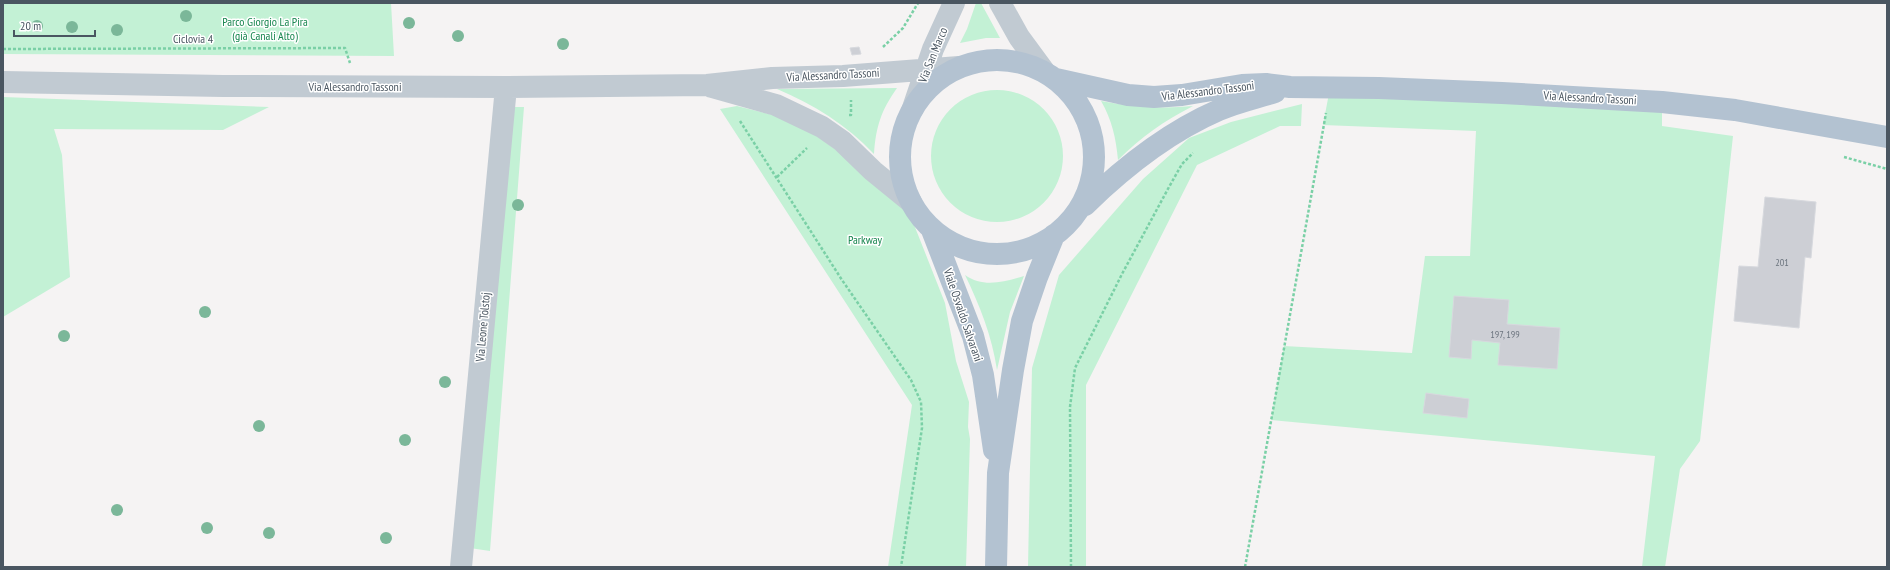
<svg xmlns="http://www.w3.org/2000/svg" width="1890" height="570" font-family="'PT Sans Narrow',sans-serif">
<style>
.green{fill:#c3f1d5}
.building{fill:#cdcfd5;stroke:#d7d9de}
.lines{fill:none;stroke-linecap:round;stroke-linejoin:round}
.path{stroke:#7ad0a6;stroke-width:2.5;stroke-dasharray:3 2;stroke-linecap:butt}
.minor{stroke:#c1cad2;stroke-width:22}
.major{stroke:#b3c2d1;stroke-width:22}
.tree{fill:#7bb799}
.labels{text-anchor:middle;stroke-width:3;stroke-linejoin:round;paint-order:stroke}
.number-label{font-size:10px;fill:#6b747e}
.park-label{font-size:12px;fill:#17864f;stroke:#fff}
.street-label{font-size:12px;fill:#4a5661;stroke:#fff}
</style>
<rect width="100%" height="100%" fill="#f5f3f3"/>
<path class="green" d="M 3,3 L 391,3 L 394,56 L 3,54 Z
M 976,3 L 981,3 L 1000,38 L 986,38 L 960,43 L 967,29 Z
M 897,88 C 881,111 876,126 874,154 C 847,125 813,104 777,89 Z
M 1330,88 L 1662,102 L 1662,126 L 1733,136 L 1700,441 L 1680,469 L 1665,567 L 1642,567 L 1655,456 L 1271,420 L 1284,346 L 1412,353 L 1425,256 L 1470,256 L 1476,131 L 1323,125 Z
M931 156a66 66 0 1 1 132 0a66 66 0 1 1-132 0Z
M 3,97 L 269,107 L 223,130 L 54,129 L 62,155 L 70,277 L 3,317 Z
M 1101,101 C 1132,107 1162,109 1193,106 C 1164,121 1141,137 1118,160 C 1116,138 1112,120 1101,101 Z
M 1302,104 L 1301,126 L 1280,126 L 1197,165 L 1086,385 L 1086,567 L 1028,567 L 1032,368 L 1059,275 L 1143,179 L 1189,138 L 1231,122 Z
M 737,106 L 781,117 L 817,136 L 857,165 L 909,212 L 945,303 L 956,361 L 969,402 L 968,427 L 970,439 L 966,567 L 888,567 L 912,405 L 720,109 Z
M 504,107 L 524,107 L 490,551 L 463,547 Z
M 965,275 C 983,288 1004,282 1024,276 L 1010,312 L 997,370 C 992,336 980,306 965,275 Z"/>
<path class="building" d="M 859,47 L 861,54 L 852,55 L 850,48 Z
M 1765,197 L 1816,202 L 1811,258 L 1805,257 L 1799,328 L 1734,321 L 1739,266 L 1758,267 Z
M 1454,296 L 1509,300 L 1507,324 L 1560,328 L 1557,369 L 1498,365 L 1500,343 L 1472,340 L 1471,359 L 1449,357 Z
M 1426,393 L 1469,399 L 1467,418 L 1423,413 Z"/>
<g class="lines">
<path class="path" d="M 883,47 L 903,28 L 918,3
M 3,49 L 345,48 L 350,63
M 849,115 L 851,115 L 851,100
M 740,121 L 842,280 L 911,380 L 921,402 L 922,428 L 901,567
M 1844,157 L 1887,169
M 777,177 L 807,148
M 1071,567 L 1070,407 L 1075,368 L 1122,274 L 1169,187 L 1182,164 L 1193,153
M 1245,567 L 1326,113"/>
<path class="minor" d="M 1000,3 L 1019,37 L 1044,71
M 3,82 L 223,86 L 506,87 L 707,85 L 772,78 L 843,76 L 959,67
M 712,87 L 776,105 L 822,127 L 842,141 L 873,171 L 911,202
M 913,108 L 933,49 L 954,3
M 461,567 L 506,87"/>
<path class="major" d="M900 157a97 97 0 1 1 194 0a97 97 0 1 1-194 0Z
M 1056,79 L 1128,95 L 1154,97 L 1182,95 L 1242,85 L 1266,84 L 1290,87 L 1379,88 L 1502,93 L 1662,102 L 1735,110 L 1887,137
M 1085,205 C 1125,166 1168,132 1219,110 C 1237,102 1256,98 1275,92
M 932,230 L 973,336 L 983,375 L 994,450
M 996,567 L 998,473 L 1013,370 L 1022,321 L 1037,277 L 1054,235"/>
</g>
<g class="tree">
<circle cx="186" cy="16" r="6"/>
<circle cx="409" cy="23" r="6"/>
<circle cx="37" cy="26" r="6"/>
<circle cx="72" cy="27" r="6"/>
<circle cx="117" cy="30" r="6"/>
<circle cx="458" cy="36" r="6"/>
<circle cx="563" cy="44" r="6"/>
<circle cx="518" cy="205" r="6"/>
<circle cx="205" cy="312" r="6"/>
<circle cx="64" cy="336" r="6"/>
<circle cx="445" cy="382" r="6"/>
<circle cx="259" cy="426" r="6"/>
<circle cx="405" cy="440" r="6"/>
<circle cx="117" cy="510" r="6"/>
<circle cx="207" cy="528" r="6"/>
<circle cx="269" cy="533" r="6"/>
<circle cx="386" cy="538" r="6"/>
</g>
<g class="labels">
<g class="number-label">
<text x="1782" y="266">201</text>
<text x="1505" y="338">197, 199</text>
</g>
<g class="park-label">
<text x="265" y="26">Parco Giorgio La Pira<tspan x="265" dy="14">(già Canali Alto)</tspan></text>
<text x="865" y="244">Parkway</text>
</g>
<g class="street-label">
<text x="193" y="43">Ciclovia 4</text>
<text transform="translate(933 55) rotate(-68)" y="4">Via San Marco</text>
<text transform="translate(833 75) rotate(-3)" y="4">Via Alessandro Tassoni</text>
<text x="355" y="91">Via Alessandro Tassoni</text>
<text transform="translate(1208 91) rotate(-7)" y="4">Via Alessandro Tassoni</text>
<text transform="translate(1590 98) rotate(3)" y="4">Via Alessandro Tassoni</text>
<text transform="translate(963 315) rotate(71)" y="4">Viale Osvaldo Salvarani</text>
<text transform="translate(483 327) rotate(-85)" y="4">Via Leone Tolstoj</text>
</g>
</g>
<rect width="1890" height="570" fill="none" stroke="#4a5661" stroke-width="8"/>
<path d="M14 30v6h81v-6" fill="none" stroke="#4a5661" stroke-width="2"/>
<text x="20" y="30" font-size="12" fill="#4a5661" stroke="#ffffff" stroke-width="3" paint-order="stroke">20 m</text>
</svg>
